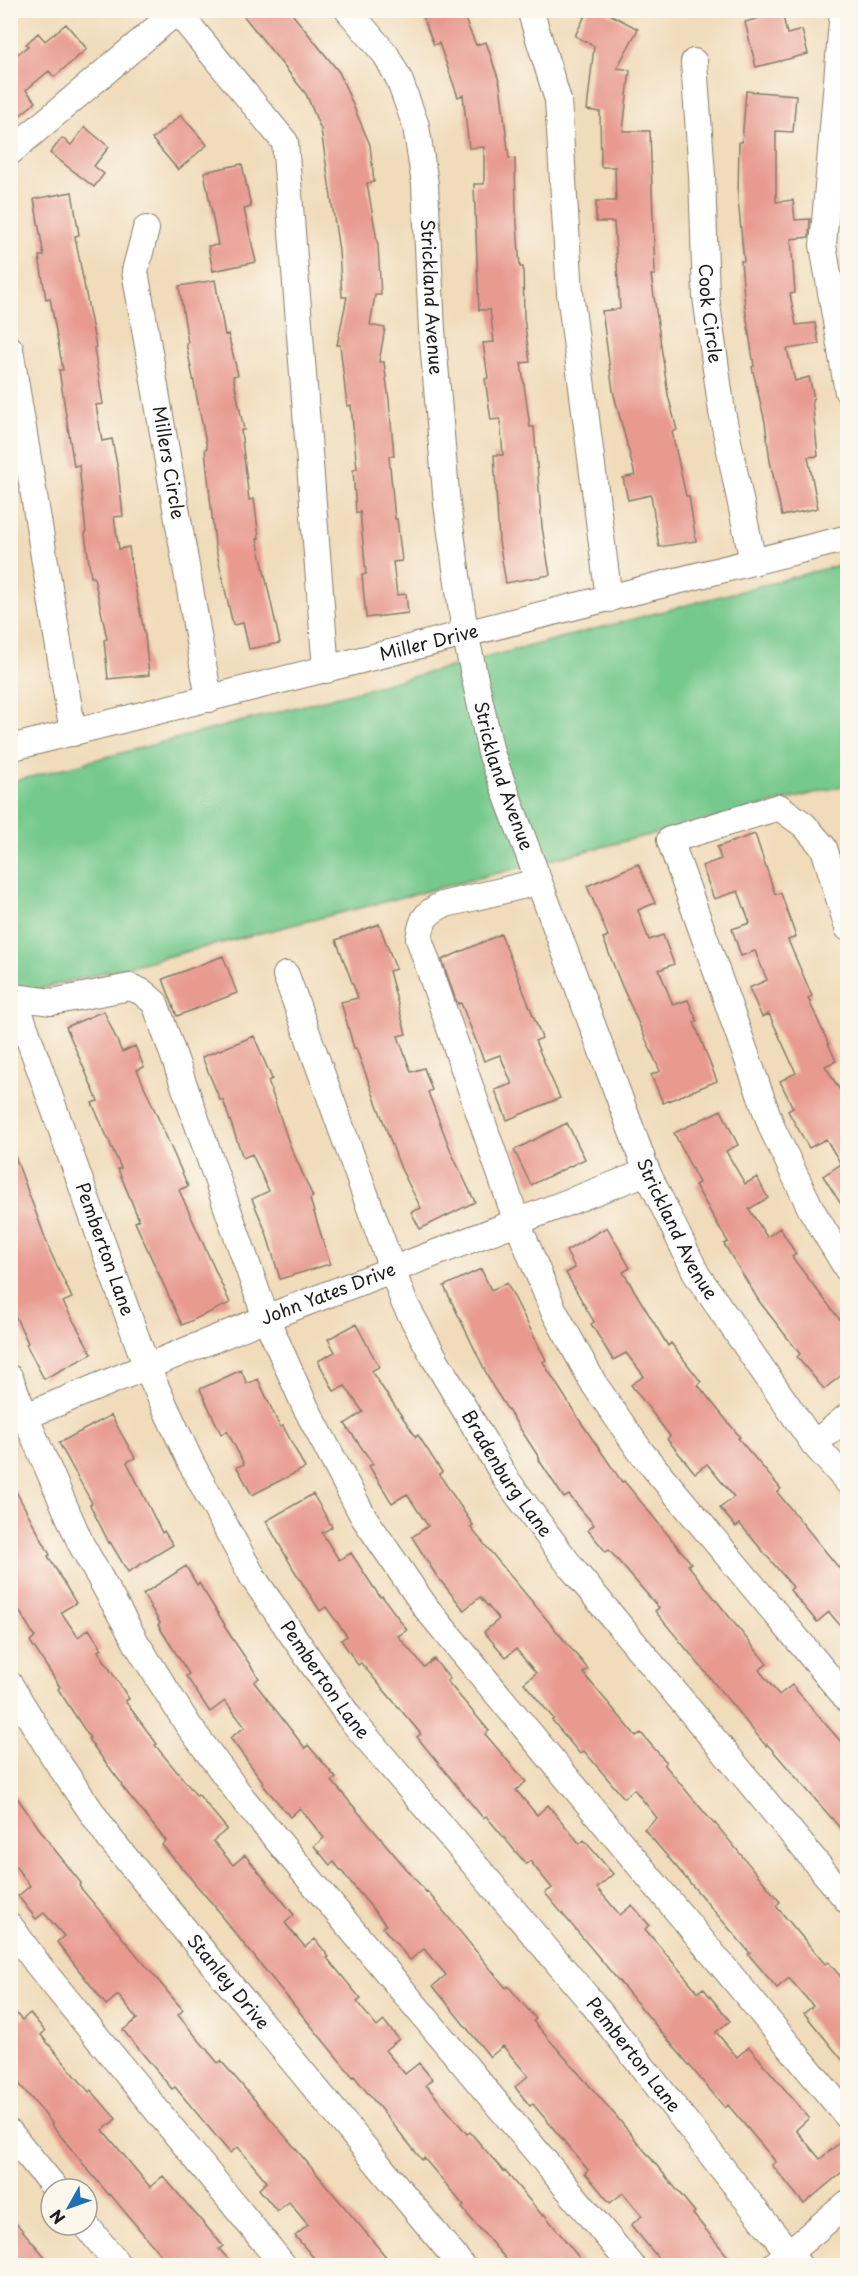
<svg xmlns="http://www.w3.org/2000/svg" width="858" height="2276" font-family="'Playpen Sans',sans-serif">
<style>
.green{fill:#75c98c;stroke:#487254;stroke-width:1.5}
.building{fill:#e89a8f}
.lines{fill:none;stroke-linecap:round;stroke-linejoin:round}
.minor-casing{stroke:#867c6b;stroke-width:28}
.minor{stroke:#fff;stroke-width:26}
.labels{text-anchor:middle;stroke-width:4.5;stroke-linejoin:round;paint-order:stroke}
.street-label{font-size:18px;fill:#1c1c1c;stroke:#fbf7ec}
</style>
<rect width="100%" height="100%" fill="#fbf7ec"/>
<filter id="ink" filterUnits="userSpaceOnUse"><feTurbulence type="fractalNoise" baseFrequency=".0167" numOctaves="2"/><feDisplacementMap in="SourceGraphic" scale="12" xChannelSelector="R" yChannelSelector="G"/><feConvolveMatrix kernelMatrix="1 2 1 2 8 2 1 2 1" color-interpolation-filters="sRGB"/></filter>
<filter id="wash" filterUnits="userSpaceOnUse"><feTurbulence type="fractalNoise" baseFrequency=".008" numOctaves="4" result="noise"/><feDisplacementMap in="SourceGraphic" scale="24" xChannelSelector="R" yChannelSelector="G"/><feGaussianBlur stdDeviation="1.35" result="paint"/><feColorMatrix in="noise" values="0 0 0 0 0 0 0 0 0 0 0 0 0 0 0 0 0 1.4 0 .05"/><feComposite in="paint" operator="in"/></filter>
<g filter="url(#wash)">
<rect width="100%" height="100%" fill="#f0dbba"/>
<path class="green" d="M 847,563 L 847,785 L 11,996 L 11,782 Z"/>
<g id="blocks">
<path class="building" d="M 239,10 L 289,10 L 339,72 L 370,145 L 374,182 L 367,183 L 378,246 L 381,295 L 375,295 L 370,325 L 385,328 L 379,362 L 384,362 L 389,400 L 394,456 L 389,456 L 395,519 L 397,519 L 402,561 L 393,562 L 397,595 L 406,594 L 408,613 L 366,618 L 362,575 L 366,574 L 360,512 L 356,513 L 353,470 L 357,469 L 351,405 L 347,406 L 340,345 L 337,345 L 347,297 L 342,297 L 339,251 L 321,130 L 306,94 Z
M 420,10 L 461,10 L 476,45 L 486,42 L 500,84 L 509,158 L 515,159 L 516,211 L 520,267 L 523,267 L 524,318 L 530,362 L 521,363 L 530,427 L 534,427 L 542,527 L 550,575 L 506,583 L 499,541 L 494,455 L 503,455 L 500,419 L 491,420 L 485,379 L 488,378 L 483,343 L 494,342 L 490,310 L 479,310 L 474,184 L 484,184 L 484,147 L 469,148 L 463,95 L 458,97 L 439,43 L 434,45 Z
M 588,10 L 602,10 L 638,29 L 617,68 L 630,70 L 623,131 L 650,131 L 655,275 L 651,275 L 668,395 L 677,430 L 672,432 L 686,496 L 689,496 L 696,541 L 659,547 L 651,495 L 628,500 L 623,478 L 635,475 L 613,391 L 602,311 L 620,309 L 614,222 L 596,222 L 596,201 L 616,201 L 615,167 L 601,167 L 600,112 L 587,110 L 594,46 L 575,36 Z
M 782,12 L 787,34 L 802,30 L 808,54 L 756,67 L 745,22 Z
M 66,24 L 87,49 L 54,77 L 49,71 L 26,90 L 36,102 L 18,117 L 10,108 L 10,60 L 28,46 L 26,44 L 38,33 L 45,41 Z
M 746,91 L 796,95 L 793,132 L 776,131 L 776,202 L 793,200 L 795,220 L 810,219 L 809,237 L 791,239 L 795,293 L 790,294 L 796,325 L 815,323 L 819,344 L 787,349 L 795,381 L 809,377 L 814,398 L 812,399 L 818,456 L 808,457 L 818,508 L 782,516 L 770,461 L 765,422 L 752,367 L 754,366 L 745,307 L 741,261 L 744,261 L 738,199 L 739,142 L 742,142 Z
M 181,115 L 207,145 L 178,170 L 152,139 Z
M 85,127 L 109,147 L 94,166 L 104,174 L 94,187 L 50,153 L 62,138 L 71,145 Z
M 242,164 L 251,207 L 244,209 L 256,262 L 213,271 L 208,246 L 218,245 L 204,172 Z
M 72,192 L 79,235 L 75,236 L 96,347 L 94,348 L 103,404 L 96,405 L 102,441 L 112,439 L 118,470 L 123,516 L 114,517 L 119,549 L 129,547 L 132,572 L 145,636 L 149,675 L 108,679 L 104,640 L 107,639 L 94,577 L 91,577 L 85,534 L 86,533 L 79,465 L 74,466 L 59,370 L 63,370 L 50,298 L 46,299 L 39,256 L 44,256 L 34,199 Z
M 215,280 L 225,335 L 228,334 L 238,375 L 233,376 L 244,430 L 241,430 L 249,500 L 254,499 L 259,538 L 257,539 L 280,643 L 249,649 L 243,623 L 233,625 L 215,545 L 205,449 L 207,448 L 186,343 L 188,343 L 179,286 Z
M 755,834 L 775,894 L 781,893 L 796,937 L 788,940 L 812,996 L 808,998 L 836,1061 L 825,1066 L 848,1103 L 848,1215 L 823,1176 L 841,1164 L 826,1139 L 809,1148 L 788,1111 L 793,1108 L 780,1081 L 796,1073 L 769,1014 L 762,1017 L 749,988 L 767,980 L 755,951 L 741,956 L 732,929 L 750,923 L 738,891 L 714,899 L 702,866 L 721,859 L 717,847 Z
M 638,864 L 655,903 L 638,910 L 649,940 L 663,935 L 674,964 L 659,970 L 673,1005 L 688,1000 L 697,1021 L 694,1022 L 717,1081 L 663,1103 L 651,1075 L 660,1071 L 621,984 L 603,938 L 608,936 L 587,886 Z
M 379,924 L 396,969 L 389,971 L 406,1034 L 398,1036 L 411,1072 L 424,1068 L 432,1090 L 428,1092 L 452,1154 L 475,1202 L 420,1229 L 411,1212 L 421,1208 L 401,1169 L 356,1048 L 354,1048 L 341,1002 L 358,998 L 336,940 Z
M 501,934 L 542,1038 L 535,1041 L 560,1098 L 507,1120 L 495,1090 L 512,1084 L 500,1055 L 484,1061 L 461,1003 L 458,1004 L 455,998 L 442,960 Z
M 223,956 L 237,993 L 177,1016 L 163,979 Z
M 104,1011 L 122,1052 L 135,1046 L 144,1067 L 137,1070 L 188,1186 L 179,1190 L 230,1303 L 182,1325 L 135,1222 L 139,1220 L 118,1169 L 121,1168 L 92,1103 L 98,1101 L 66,1027 Z
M 254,1036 L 272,1079 L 268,1081 L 289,1143 L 313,1197 L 310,1199 L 330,1264 L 280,1279 L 266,1232 L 252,1199 L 269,1191 L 252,1154 L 243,1158 L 223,1100 L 220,1100 L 202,1057 Z
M 721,1110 L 738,1145 L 726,1151 L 745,1184 L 757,1177 L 768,1198 L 749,1209 L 767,1237 L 780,1228 L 796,1254 L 792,1257 L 840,1320 L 848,1314 L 848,1370 L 824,1389 L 797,1357 L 800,1354 L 759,1301 L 724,1244 L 728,1242 L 695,1185 L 699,1183 L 674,1133 Z
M 567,1123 L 585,1159 L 531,1185 L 514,1150 Z
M 10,1148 L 12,1148 L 50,1251 L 72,1298 L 63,1302 L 92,1354 L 44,1379 L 26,1344 L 28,1343 L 10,1305 Z
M 607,1227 L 630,1268 L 623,1272 L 668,1346 L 671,1343 L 701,1382 L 698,1385 L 740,1437 L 738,1438 L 781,1489 L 777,1492 L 848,1579 L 848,1635 L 829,1612 L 817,1622 L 790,1590 L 793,1587 L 740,1524 L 736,1527 L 720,1508 L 734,1497 L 707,1464 L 695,1473 L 667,1439 L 670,1436 L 631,1385 L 644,1376 L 626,1353 L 613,1360 L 591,1324 L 594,1322 L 566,1273 L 575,1268 L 566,1251 Z
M 481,1269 L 491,1290 L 507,1283 L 546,1360 L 543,1362 L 578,1418 L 622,1482 L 624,1481 L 691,1563 L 688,1565 L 767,1664 L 759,1670 L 779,1695 L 792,1685 L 848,1750 L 848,1837 L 767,1744 L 766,1746 L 655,1611 L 659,1608 L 609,1550 L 606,1552 L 588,1530 L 594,1525 L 569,1495 L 564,1498 L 539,1460 L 540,1459 L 493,1387 L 444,1286 Z
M 356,1324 L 379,1367 L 371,1371 L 416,1437 L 418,1435 L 442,1472 L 439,1474 L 473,1525 L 470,1527 L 588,1669 L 583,1673 L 636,1736 L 641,1733 L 666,1762 L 664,1764 L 714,1824 L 715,1823 L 780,1902 L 776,1906 L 825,1964 L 828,1962 L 848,1985 L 848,2067 L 804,2013 L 813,2006 L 789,1978 L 777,1988 L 748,1954 L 750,1953 L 644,1829 L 657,1818 L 634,1789 L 624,1798 L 584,1751 L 580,1754 L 552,1720 L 554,1719 L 524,1683 L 536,1673 L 516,1649 L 506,1657 L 484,1632 L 499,1619 L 480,1597 L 464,1610 L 436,1575 L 412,1537 L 428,1526 L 407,1494 L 392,1503 L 369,1466 L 373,1464 L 345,1424 L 363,1412 L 345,1386 L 334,1391 L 318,1361 L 335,1352 L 328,1339 Z
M 241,1370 L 247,1384 L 258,1379 L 280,1427 L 283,1426 L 305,1468 L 252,1495 L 237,1467 L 244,1464 L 227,1431 L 221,1434 L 200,1389 Z
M 111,1415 L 135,1458 L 127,1462 L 162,1533 L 164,1531 L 173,1545 L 128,1572 L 110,1542 L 109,1543 L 90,1505 L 92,1503 L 59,1443 Z
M 10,1480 L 50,1555 L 48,1556 L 76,1603 L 61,1612 L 78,1637 L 89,1629 L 102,1649 L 98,1651 L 129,1699 L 125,1701 L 157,1744 L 155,1745 L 197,1796 L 198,1794 L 227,1829 L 213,1841 L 233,1865 L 245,1855 L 294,1915 L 285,1923 L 305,1947 L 315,1939 L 329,1957 L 327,1958 L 361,1999 L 357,2002 L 377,2027 L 384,2021 L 399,2039 L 385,2050 L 405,2074 L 419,2063 L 432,2079 L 426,2085 L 467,2134 L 470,2132 L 504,2172 L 505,2171 L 542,2215 L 544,2214 L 585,2265 L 511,2265 L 462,2208 L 464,2206 L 424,2158 L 422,2160 L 354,2076 L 353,2077 L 221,1916 L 222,1915 L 162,1845 L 166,1841 L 121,1785 L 122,1784 L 88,1739 L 90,1738 L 58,1689 L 60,1687 L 30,1641 L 35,1637 L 10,1595 Z
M 313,1494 L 332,1527 L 322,1533 L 339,1560 L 351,1553 L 380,1597 L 382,1596 L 407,1630 L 398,1636 L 424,1667 L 434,1659 L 450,1679 L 447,1681 L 489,1731 L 485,1734 L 526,1782 L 516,1790 L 537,1815 L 548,1805 L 580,1844 L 584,1840 L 613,1874 L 597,1888 L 620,1915 L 632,1905 L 649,1925 L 645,1929 L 698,1992 L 703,1988 L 730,2021 L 716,2032 L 737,2057 L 749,2047 L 809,2118 L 796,2130 L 820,2159 L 848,2136 L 848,2167 L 804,2204 L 772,2165 L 776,2162 L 728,2105 L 725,2108 L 545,1893 L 552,1888 L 530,1861 L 526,1864 L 486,1816 L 483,1818 L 417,1737 L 421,1734 L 361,1663 L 358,1665 L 341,1640 L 347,1636 L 326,1607 L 320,1611 L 294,1570 L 266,1521 Z
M 186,1566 L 197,1585 L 199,1583 L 225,1625 L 224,1626 L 259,1678 L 254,1682 L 305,1748 L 308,1745 L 336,1778 L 332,1781 L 426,1892 L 427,1891 L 506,1988 L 508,1986 L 536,2019 L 533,2021 L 616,2116 L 695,2212 L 693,2214 L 735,2265 L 664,2265 L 631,2225 L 642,2216 L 623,2193 L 610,2203 L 585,2173 L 588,2170 L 533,2104 L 530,2106 L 515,2087 L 528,2076 L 503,2046 L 490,2057 L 433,1986 L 446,1975 L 424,1949 L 410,1960 L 383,1928 L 386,1925 L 334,1862 L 330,1865 L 314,1846 L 324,1838 L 300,1808 L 290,1817 L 262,1784 L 264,1783 L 230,1738 L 245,1727 L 225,1701 L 210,1712 L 186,1676 L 189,1674 L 158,1625 L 160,1623 L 143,1594 Z
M 10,1788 L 51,1845 L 81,1883 L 79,1886 L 183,2010 L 178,2015 L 218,2063 L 221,2061 L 254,2099 L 393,2265 L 320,2265 L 295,2236 L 308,2225 L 289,2202 L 277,2211 L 259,2189 L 267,2182 L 238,2147 L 230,2153 L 175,2087 L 172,2089 L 123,2030 L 137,2019 L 118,1995 L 106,2005 L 57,1942 L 64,1936 L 44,1913 L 36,1919 L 18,1896 L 30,1886 L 10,1859 Z
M 10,2007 L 22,2020 L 30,2013 L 45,2031 L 41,2035 L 89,2092 L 91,2090 L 116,2119 L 103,2130 L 150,2187 L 163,2176 L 223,2246 L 219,2249 L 234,2265 L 169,2265 L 110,2194 L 109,2195 L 80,2160 L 51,2124 L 52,2123 L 10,2073 Z
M 10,2216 L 41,2252 L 51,2265 L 10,2265 Z"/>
</g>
</g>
<g filter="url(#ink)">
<use href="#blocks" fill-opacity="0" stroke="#867c6b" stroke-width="1.5"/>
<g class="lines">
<g class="minor-casing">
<g id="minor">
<path d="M 176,10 L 285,142 L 326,670"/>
<path id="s1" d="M 348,10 L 386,55 L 399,79 L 416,126 L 425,184 L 432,330 L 447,504 L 465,633 L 491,753 L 647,1172 L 697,1275 L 814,1444 L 848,1482"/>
<path d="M 534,10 L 531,13 L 558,100 L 570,293 L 609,599"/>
<path d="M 843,10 L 823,245 L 848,392"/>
<path id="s2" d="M 694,62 L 702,175 L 706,297 L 722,412 L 753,562"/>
<path d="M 10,152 L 177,11"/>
<path id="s3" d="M 146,229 L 135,271 L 209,699"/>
<path d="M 10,349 L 73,733"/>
<path id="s4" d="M 10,748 L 848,538"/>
<path d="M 538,882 L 442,905 C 424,914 422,920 419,939 L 517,1222 L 553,1309 L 594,1384 L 641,1452 L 848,1700"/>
<path d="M 848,928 L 824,848 L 804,825 L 779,807 L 670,840 L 772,1128 L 812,1211 L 848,1270"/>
<path id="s5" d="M 286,975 L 404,1302 L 435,1359 L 506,1479 L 571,1567 L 848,1901"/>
<path id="s6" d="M 14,997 L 147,1368 L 191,1463 L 254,1579 L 349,1717 L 593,2004 L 799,2266"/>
<path d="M 10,998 L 14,997 L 52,1002 L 130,987 L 142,992 L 155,1003 L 266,1318 L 305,1406 L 363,1516 L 426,1608 L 848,2117"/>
<path d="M 10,1378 L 25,1416 L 81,1544 L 137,1644 L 188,1725 L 243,1799 L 632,2266"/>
<path id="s7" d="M 11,1422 L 266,1318 L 647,1172"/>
<path d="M 814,1444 L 848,1416"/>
<path id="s8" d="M 10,1685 L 54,1757 L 110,1839 L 462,2266"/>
<path d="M 10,1926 L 39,1966 L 284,2266"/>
<path d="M 10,2133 L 56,2189"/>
<path d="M 86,2225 L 119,2266"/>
<path d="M 773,2266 L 848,2203"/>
</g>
</g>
<use href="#minor" class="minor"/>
</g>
</g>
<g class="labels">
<g class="street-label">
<text dy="6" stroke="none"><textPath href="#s1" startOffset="308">Strickland Avenue</textPath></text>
<text dy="6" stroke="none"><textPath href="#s2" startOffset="252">Cook Circle</textPath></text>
<text dy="6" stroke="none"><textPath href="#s3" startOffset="238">Millers Circle</textPath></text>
<text dy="6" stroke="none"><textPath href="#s4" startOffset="432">Miller Drive</textPath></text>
<text dy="6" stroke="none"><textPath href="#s1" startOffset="794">Strickland Avenue</textPath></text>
<text dy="6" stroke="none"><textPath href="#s1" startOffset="1280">Strickland Avenue</textPath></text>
<text dy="6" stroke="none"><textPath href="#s6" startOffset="268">Pemberton Lane</textPath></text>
<text dy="6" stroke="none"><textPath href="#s7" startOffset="342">John Yates Drive</textPath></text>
<text dy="6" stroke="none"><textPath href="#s5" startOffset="548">Bradenburg Lane</textPath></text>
<text dy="6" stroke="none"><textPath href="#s6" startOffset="754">Pemberton Lane</textPath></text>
<text dy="6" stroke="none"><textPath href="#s8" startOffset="369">Stanley Drive</textPath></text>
<text dy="6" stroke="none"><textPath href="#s6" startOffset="1240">Pemberton Lane</textPath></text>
</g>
</g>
<rect width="858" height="2276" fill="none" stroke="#fbf7ec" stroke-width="36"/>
<g transform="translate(69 2207) rotate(230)"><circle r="28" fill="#fbf7ec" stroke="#a29f99" stroke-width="1.5"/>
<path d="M0-4.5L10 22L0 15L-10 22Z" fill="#1f6fb2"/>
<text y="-9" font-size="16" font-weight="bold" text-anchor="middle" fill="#1c1c1c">N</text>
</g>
</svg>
